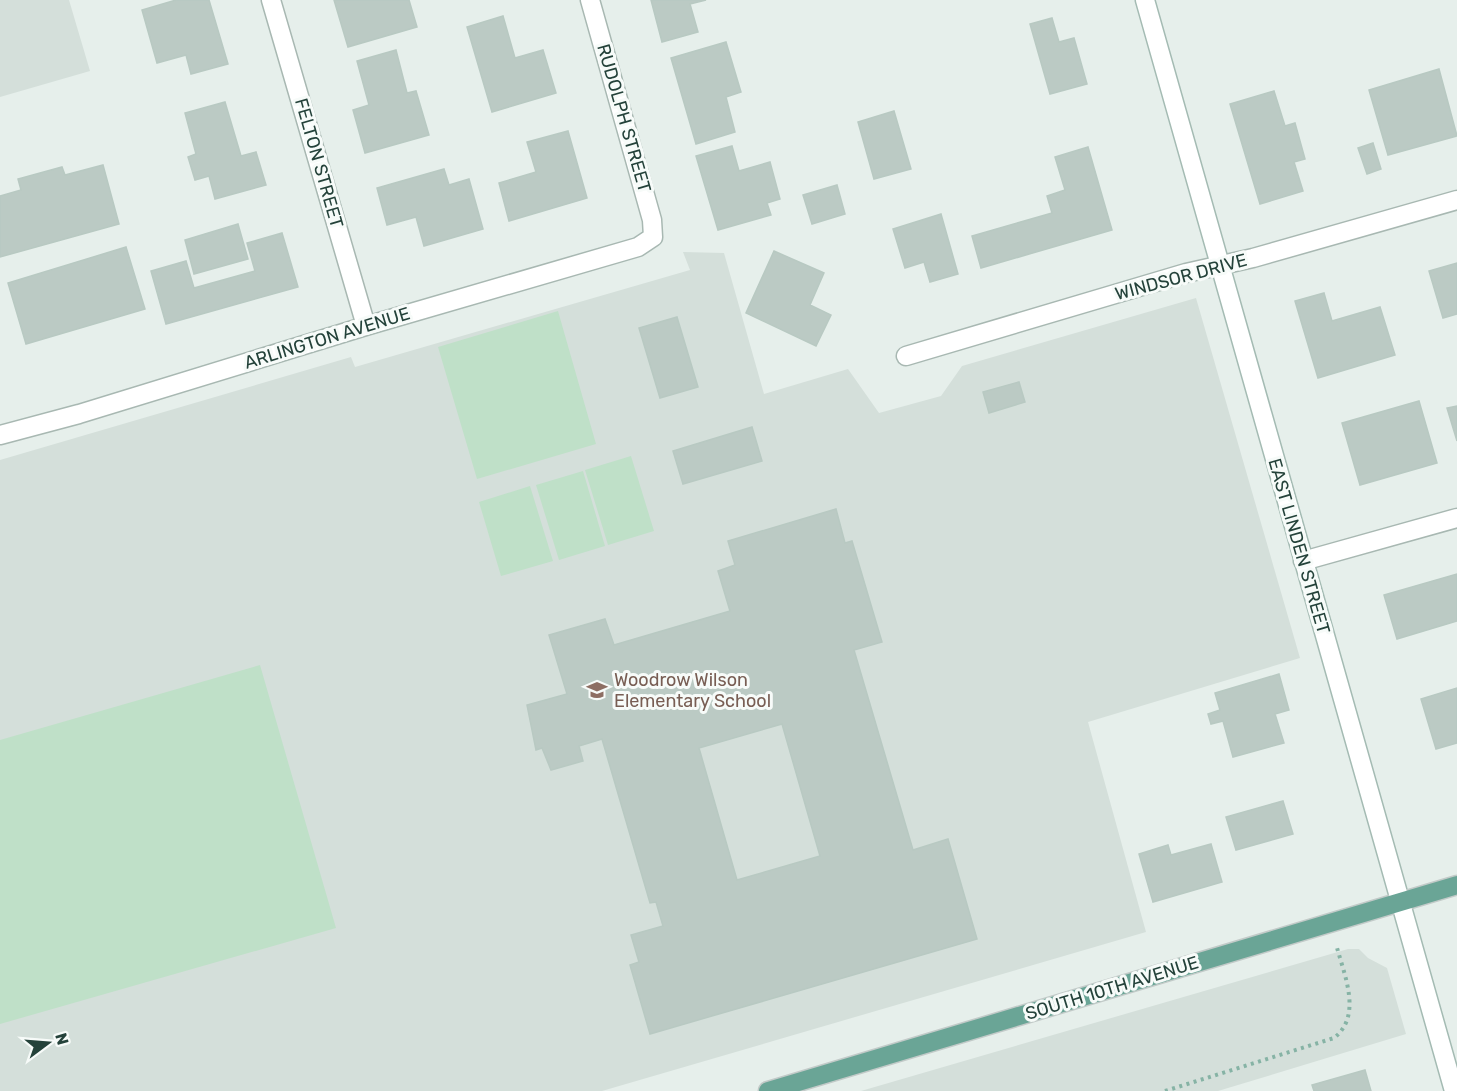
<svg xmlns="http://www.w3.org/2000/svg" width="1457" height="1091" font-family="Rubik,sans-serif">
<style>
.built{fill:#d4dfda}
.green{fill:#bfe0c8}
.building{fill:#bbcac4;stroke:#b8c9c2;stroke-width:1.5;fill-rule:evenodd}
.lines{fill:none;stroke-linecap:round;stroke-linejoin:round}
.street-casing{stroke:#a8b8b2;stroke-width:21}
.secondary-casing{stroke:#a4bbb3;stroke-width:21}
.primary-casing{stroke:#c2cac8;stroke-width:21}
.path{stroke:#86b3a5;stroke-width:4;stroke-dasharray:3 4.5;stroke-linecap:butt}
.street{stroke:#fff;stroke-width:18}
.secondary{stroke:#fff;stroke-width:18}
.primary{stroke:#6aa596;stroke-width:18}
.labels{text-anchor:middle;stroke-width:6;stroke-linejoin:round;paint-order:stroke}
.street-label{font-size:18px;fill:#24423a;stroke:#f7fbf9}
.education-label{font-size:18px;fill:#785e54;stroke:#f7fbf9;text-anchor:start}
</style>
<rect width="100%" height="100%" fill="#e6efeb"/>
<path class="built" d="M 0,0 L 69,0 L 90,71 L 0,97 Z
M 683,252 L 724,253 L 764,394 L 848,369 L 879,413 L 941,396 L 962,366 L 1196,298 L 1300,658 L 1088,722 L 1146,932 L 602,1091 L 0,1091 L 0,460 L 351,357 L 355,367 L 690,270 Z
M 1348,949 L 1359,949 L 1368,958 L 1387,968 L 1406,1034 L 1218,1091 L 861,1091 Z"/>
<path class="green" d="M 558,311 L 596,444 L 477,479 L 438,347 Z
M 631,456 L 654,531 L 608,545 L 585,470 Z
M 583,471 L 605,546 L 559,560 L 536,485 Z
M 530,486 L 553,561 L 501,576 L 479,502 Z
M 260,665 L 336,928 L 0,1024 L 0,740 Z"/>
<path class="building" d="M 176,0 L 209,0 L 228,64 L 191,74 L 186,55 L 157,63 L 142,10 Z
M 334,0 L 409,0 L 417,27 L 348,47 Z
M 651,0 L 706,0 L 690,4 L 698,32 L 662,42 Z
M 503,16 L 515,58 L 543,50 L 556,93 L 492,112 L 467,27 Z
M 1052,18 L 1059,42 L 1074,38 L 1087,84 L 1050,94 L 1030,24 Z
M 726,42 L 741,92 L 726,97 L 735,132 L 696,144 L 671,58 Z
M 396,50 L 407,93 L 416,91 L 429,135 L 365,153 L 353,110 L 369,105 L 357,61 Z
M 1439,69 L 1457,136 L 1388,155 L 1369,90 Z
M 1274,91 L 1285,126 L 1295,123 L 1305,159 L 1294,162 L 1303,191 L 1260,204 L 1230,104 Z
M 225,102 L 241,156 L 256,152 L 266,185 L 215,199 L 209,176 L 195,180 L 188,157 L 196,154 L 185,113 Z
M 894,111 L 911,169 L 874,179 L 858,122 Z
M 568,131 L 587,198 L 509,221 L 499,183 L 536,172 L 527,142 Z
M 1373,143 L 1381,169 L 1367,174 L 1358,148 Z
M 732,146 L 739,171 L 770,162 L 780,199 L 767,203 L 771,215 L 718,230 L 696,156 Z
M 1088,147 L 1112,230 L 981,268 L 972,236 L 1052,213 L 1047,196 L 1065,190 L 1055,157 Z
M 103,165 L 119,224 L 0,257 L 0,196 L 21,190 L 18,179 L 62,167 L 65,175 Z
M 444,169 L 449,185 L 469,179 L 483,229 L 424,246 L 416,217 L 387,225 L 377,188 Z
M 837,185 L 845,214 L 812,224 L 803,195 Z
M 941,214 L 958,274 L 930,282 L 924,262 L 905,268 L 893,229 Z
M 238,224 L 248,259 L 194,274 L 185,240 Z
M 282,233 L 298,287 L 166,324 L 151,271 L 186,261 L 194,288 L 255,271 L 247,243 Z
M 126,247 L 145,309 L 26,344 L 8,283 Z
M 774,251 L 824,273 L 810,305 L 831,315 L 816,346 L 746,313 Z
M 1457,263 L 1457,314 L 1443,318 L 1429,271 Z
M 1324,293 L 1332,321 L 1380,307 L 1395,355 L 1318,378 L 1295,301 Z
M 677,317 L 698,387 L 660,398 L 639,328 Z
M 1019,382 L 1025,402 L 989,413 L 983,392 Z
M 1419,401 L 1437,463 L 1360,485 L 1342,423 Z
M 1457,406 L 1457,441 L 1447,408 Z
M 752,427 L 762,461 L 683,484 L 673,451 Z
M 836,509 L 845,543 L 852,541 L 882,642 L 854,650 L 913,850 L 948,839 L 977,939 L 650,1034 L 630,965 L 639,962 L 631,935 L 663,926 L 656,902 L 650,903 L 602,739 L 579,746 L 583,761 L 551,770 L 542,748 L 536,750 L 527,705 L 567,694 L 549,635 L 605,619 L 614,645 L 730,611 L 718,571 L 735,565 L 728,541 ZM 782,724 L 820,856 L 737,880 L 699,748 Z
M 1457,574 L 1457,621 L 1397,639 L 1384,595 Z
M 1279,674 L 1289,710 L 1275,714 L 1284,743 L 1233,757 L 1223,721 L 1211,724 L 1208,714 L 1220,710 L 1215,693 Z
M 1457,688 L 1457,743 L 1436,749 L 1421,699 Z
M 1283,801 L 1293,834 L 1236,850 L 1226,817 Z
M 1211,844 L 1222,882 L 1153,902 L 1139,854 L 1168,845 L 1171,855 Z
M 1365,1070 L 1371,1091 L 1314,1091 L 1312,1085 Z"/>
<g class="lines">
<g class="street-casing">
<path id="street" d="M 271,0 L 366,326
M 906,356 L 1186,273 L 1253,258 L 1457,200
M 0,435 L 79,414 L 366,326 L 638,247 L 653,237 L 652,220 L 590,0
M 1303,561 L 1457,518"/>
</g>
<g class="secondary-casing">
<path id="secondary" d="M 1145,0 L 1454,1091"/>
</g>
<g class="primary-casing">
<path id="primary" d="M 768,1091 L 1457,885"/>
</g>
<path class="path" d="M 1165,1091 L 1334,1038 C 1363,1015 1344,975 1336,944"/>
<use href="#street" class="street"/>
<use href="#secondary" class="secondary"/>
<use href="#primary" class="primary"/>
</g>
<defs>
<g id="school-bare" transform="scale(1.62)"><path d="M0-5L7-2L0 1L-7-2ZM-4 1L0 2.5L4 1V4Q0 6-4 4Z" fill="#8d6e63" stroke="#f7fbf9" stroke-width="2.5" paint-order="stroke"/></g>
</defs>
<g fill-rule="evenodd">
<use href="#school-bare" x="597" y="690"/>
</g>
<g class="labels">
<g class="street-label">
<text transform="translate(624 118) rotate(74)" y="6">RUDOLPH STREET</text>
<text transform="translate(319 163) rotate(74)" y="6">FELTON STREET</text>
<text transform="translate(1181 277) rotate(-15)" y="6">WINDSOR DRIVE</text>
<text transform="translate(327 338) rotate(-17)" y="6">ARLINGTON AVENUE</text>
<text transform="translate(1299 546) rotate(74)" y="6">EAST LINDEN STREET</text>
<text transform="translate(1112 988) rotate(-17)" y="6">SOUTH 10TH AVENUE</text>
</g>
<g class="education-label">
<text x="614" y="686">Woodrow Wilson<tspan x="614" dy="21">Elementary School</tspan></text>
</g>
</g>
<g transform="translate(48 1043) rotate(74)" stroke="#f7fbf9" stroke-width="4.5" paint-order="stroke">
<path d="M0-4.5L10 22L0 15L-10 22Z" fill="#24423a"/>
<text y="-9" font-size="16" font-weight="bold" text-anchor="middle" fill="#24423a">N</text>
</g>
</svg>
